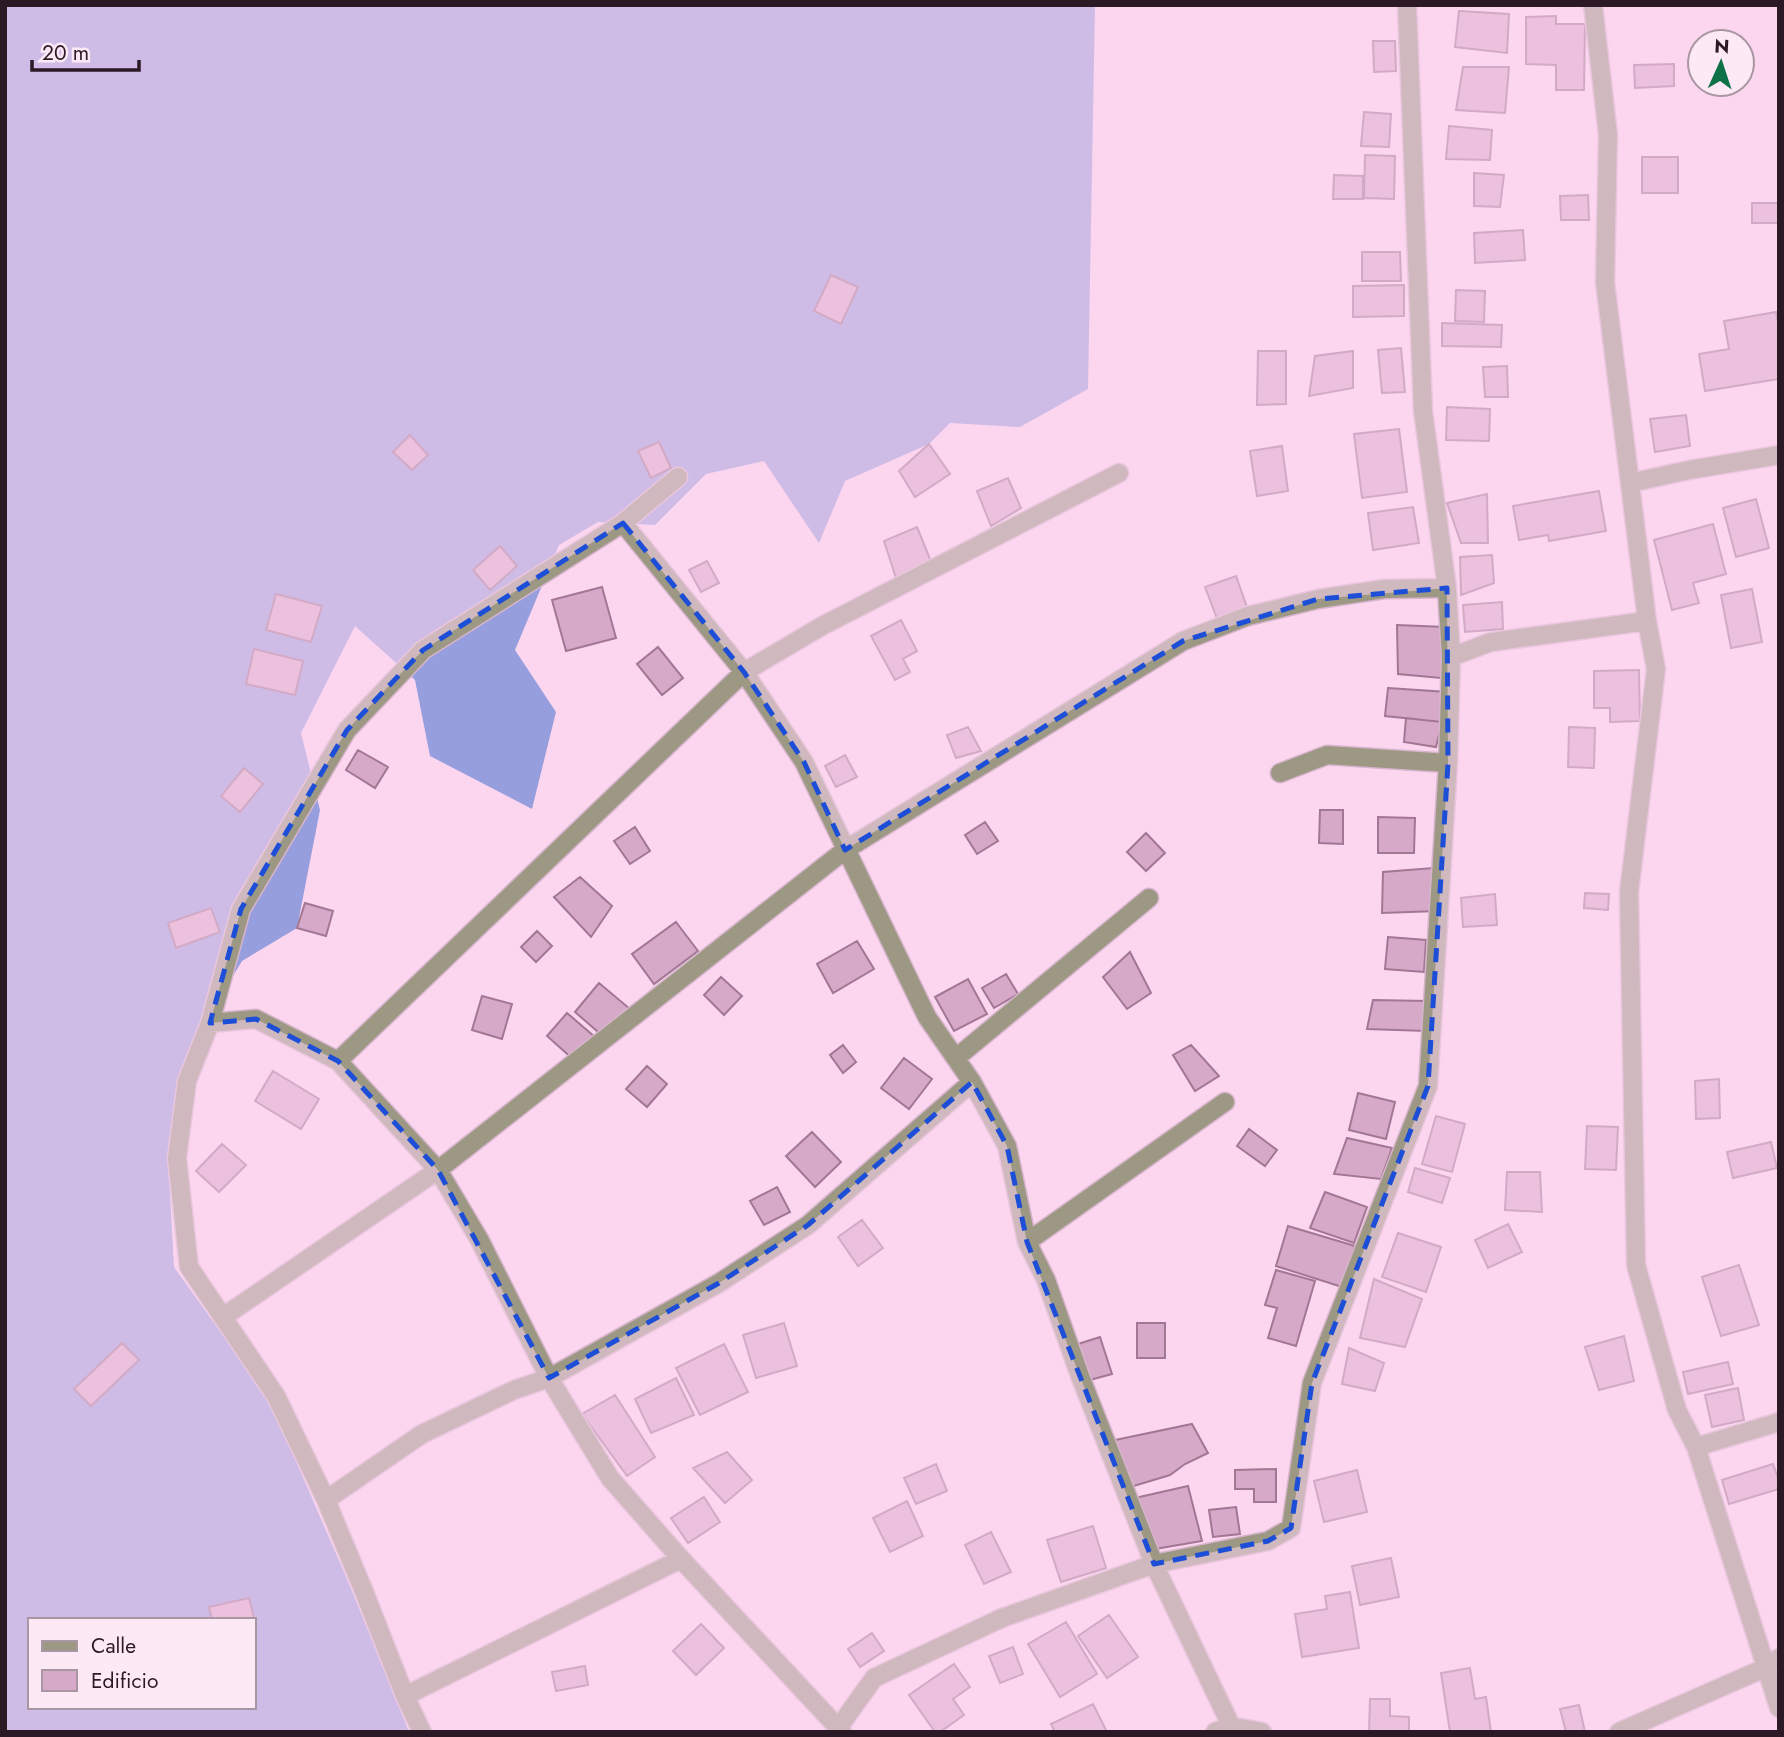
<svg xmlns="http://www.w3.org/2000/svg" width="1784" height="1737" font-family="Jost,sans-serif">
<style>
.forest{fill:#979ede;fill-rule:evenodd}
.building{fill:#d7a9c8;stroke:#a27794;stroke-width:2}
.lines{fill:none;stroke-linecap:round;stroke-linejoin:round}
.minor-casing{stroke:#d6b4cb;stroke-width:21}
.minor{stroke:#9c9883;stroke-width:18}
.marked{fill:none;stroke:#1d4ed8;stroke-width:5;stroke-dasharray:14 9;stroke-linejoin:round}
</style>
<rect width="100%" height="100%" fill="#fcd6ef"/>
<path class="forest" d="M 5,5 L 1095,5 L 1088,389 L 1020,427 L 950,423 L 929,444 L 845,481 L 819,543 L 764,461 L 706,474 L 655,525 L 598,522 L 559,545 L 515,650 L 556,712 L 532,809 L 430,756 L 415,680 L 355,626 L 301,733 L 320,810 L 297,928 L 242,961 L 204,1024 L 183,1082 L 168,1157 L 174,1267 L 270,1401 L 350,1586 L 409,1732 L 5,1732 ZM 30,1620 L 254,1620 L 254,1707 L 30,1707 Z"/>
<path class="building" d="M 1459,11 L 1509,14 L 1507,53 L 1455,47 Z
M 1556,16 L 1556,24 L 1585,24 L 1584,90 L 1556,90 L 1556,65 L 1526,64 L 1526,17 Z
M 1373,41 L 1395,41 L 1396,71 L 1374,72 Z
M 1674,64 L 1674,86 L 1635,88 L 1634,65 Z
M 1463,67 L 1509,67 L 1505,113 L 1456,110 Z
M 1364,112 L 1391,114 L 1389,147 L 1361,146 Z
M 1449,126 L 1492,130 L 1490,160 L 1446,159 Z
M 1365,155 L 1395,156 L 1394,199 L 1364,198 Z
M 1642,157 L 1678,157 L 1678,193 L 1642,193 Z
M 1474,173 L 1504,175 L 1500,207 L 1474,206 Z
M 1334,175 L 1363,176 L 1363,199 L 1333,199 Z
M 1588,195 L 1589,220 L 1561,220 L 1560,196 Z
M 1752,203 L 1779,203 L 1779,223 L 1752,223 Z
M 1523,230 L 1525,260 L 1475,263 L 1474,233 Z
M 1362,252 L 1400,252 L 1401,281 L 1362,281 Z
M 831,275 L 858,287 L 841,324 L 814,311 Z
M 1404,285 L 1404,316 L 1353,317 L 1353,286 Z
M 1456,290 L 1485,291 L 1484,322 L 1455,321 Z
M 1776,312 L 1779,327 L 1779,379 L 1705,391 L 1699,354 L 1729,349 L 1724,321 Z
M 1442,323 L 1502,325 L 1501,347 L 1442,346 Z
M 1401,348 L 1405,392 L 1382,393 L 1378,350 Z
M 1258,351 L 1286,351 L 1286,404 L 1257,405 Z
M 1353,351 L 1353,388 L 1309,396 L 1315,356 Z
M 1507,366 L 1508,397 L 1485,397 L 1483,367 Z
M 1447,407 L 1490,409 L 1489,441 L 1446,440 Z
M 1686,415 L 1690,446 L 1655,452 L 1650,419 Z
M 1399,429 L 1407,492 L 1362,498 L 1354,434 Z
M 410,435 L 428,455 L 412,470 L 393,452 Z
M 659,442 L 671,468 L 651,478 L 638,451 Z
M 929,444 L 950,474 L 915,497 L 899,471 Z
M 1282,446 L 1288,491 L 1257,496 L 1250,451 Z
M 1008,478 L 1021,508 L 991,526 L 977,491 Z
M 1599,491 L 1606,531 L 1549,541 L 1548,535 L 1519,540 L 1513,506 Z
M 1487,494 L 1488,543 L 1461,543 L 1447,503 Z
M 1756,499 L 1769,548 L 1736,557 L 1723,508 Z
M 1413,507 L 1419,543 L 1373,550 L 1368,513 Z
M 1713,524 L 1726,574 L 1693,583 L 1699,603 L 1672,610 L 1654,540 Z
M 917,527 L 932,564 L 896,578 L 884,541 Z
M 500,546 L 517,566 L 490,590 L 473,570 Z
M 1492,555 L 1494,583 L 1461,595 L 1460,557 Z
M 707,561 L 719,583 L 701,592 L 689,570 Z
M 1236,576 L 1248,610 L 1218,621 L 1205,587 Z
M 602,587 L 616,638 L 566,651 L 552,600 Z
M 1752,589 L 1762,642 L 1731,648 L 1721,595 Z
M 276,594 L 322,606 L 311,642 L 266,630 Z
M 1502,602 L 1503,629 L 1465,632 L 1463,605 Z
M 901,620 L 917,651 L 903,659 L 910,672 L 895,680 L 871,636 Z
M 1397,625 L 1445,627 L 1441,678 L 1398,674 Z
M 658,647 L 683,678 L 662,695 L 637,664 Z
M 254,649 L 303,661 L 295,695 L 246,684 Z
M 1639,670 L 1640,721 L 1610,722 L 1610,708 L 1594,708 L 1594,671 Z
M 1388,688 L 1447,692 L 1442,722 L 1385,716 Z
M 1406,718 L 1442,722 L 1436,747 L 1404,742 Z
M 968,727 L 981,751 L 956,758 L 947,735 Z
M 1569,727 L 1595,728 L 1594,768 L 1568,767 Z
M 358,750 L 388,767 L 375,788 L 346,770 Z
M 845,755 L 857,777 L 836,787 L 825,766 Z
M 244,768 L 263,784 L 240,812 L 221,796 Z
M 1320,810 L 1343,810 L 1343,844 L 1319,843 Z
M 1378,817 L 1415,818 L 1414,853 L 1378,853 Z
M 985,822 L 998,841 L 977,854 L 965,835 Z
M 635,827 L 650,851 L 630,864 L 614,841 Z
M 1146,833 L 1165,853 L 1146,871 L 1127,852 Z
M 1433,868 L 1437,911 L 1382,913 L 1383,872 Z
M 580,877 L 612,906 L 591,937 L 554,897 Z
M 1585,893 L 1609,894 L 1608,910 L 1584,908 Z
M 1495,894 L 1497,925 L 1463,927 L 1461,898 Z
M 305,903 L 333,911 L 326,936 L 297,928 Z
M 211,908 L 220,932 L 176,948 L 168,923 Z
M 676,922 L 698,951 L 654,984 L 632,954 Z
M 537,931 L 552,946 L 536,962 L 521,947 Z
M 1388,937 L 1426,940 L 1424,972 L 1385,969 Z
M 857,941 L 874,969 L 833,993 L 817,964 Z
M 1130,952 L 1151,993 L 1127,1009 L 1103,977 Z
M 1006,974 L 1018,994 L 994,1008 L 982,988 Z
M 721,977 L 742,996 L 724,1015 L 704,995 Z
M 968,979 L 987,1014 L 954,1031 L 935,997 Z
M 599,983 L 630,1009 L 605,1038 L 575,1012 Z
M 482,996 L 512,1004 L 502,1039 L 472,1030 Z
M 1373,1000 L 1427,1001 L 1426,1031 L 1367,1029 Z
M 567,1013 L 595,1037 L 574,1060 L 547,1036 Z
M 843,1045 L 856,1062 L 843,1073 L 830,1055 Z
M 1191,1045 L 1219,1076 L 1195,1091 L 1173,1055 Z
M 904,1058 L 932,1079 L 909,1109 L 881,1088 Z
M 647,1066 L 667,1084 L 647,1107 L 626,1089 Z
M 273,1071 L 319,1099 L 301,1129 L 255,1101 Z
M 1719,1079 L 1720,1118 L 1696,1119 L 1695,1081 Z
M 1358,1093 L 1395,1102 L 1386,1139 L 1349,1130 Z
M 1436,1116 L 1465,1124 L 1452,1172 L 1422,1164 Z
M 1587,1126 L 1618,1127 L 1616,1170 L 1585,1169 Z
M 1249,1129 L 1277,1150 L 1265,1166 L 1237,1146 Z
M 812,1132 L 841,1162 L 815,1187 L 786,1156 Z
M 1347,1138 L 1392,1148 L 1381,1179 L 1334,1174 Z
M 1771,1142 L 1777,1168 L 1733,1178 L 1727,1152 Z
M 222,1144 L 246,1165 L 219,1192 L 196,1171 Z
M 1415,1168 L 1450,1178 L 1442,1203 L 1408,1192 Z
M 1507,1172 L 1540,1172 L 1542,1212 L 1505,1210 Z
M 777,1187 L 790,1212 L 764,1225 L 750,1201 Z
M 1325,1192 L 1367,1207 L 1354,1243 L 1310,1228 Z
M 862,1220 L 883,1248 L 858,1266 L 838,1237 Z
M 1508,1224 L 1522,1252 L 1488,1268 L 1475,1240 Z
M 1288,1226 L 1355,1246 L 1342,1287 L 1276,1266 Z
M 1398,1233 L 1441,1247 L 1426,1292 L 1382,1277 Z
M 1739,1265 L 1759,1325 L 1721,1336 L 1702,1277 Z
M 1276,1270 L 1315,1281 L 1296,1346 L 1268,1338 L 1277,1308 L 1265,1305 Z
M 1374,1279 L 1422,1299 L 1405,1347 L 1360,1338 Z
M 784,1323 L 797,1366 L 756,1378 L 743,1335 Z
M 1137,1323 L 1165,1323 L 1165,1358 L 1137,1358 Z
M 1624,1336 L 1634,1381 L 1599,1390 L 1585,1347 Z
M 1100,1337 L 1112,1374 L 1086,1381 L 1075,1345 Z
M 122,1343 L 139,1360 L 91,1406 L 74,1389 Z
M 724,1344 L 748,1392 L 700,1415 L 676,1368 Z
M 1349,1348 L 1384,1363 L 1375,1391 L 1342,1384 Z
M 1728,1362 L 1733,1384 L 1688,1394 L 1683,1372 Z
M 676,1378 L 694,1415 L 651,1433 L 635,1399 Z
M 1738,1388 L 1744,1420 L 1712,1427 L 1705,1395 Z
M 615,1395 L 655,1457 L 627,1476 L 582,1414 Z
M 1192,1424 L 1208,1453 L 1185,1464 L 1170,1475 L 1127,1488 L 1115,1440 Z
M 727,1452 L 752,1480 L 725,1503 L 693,1468 Z
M 936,1464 L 947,1491 L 916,1504 L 904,1478 Z
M 1773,1464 L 1779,1481 L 1779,1489 L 1729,1504 L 1722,1480 Z
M 1276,1469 L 1276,1502 L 1254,1502 L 1254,1489 L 1235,1489 L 1235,1470 Z
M 1357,1470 L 1367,1512 L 1324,1522 L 1314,1481 Z
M 1188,1486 L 1202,1541 L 1149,1550 L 1135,1498 Z
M 704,1497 L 720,1522 L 688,1543 L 671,1518 Z
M 907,1501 L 923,1536 L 890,1552 L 873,1518 Z
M 1236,1507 L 1240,1534 L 1213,1537 L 1209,1510 Z
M 1093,1526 L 1106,1568 L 1061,1582 L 1047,1540 Z
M 991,1532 L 1011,1572 L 984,1584 L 965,1545 Z
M 1391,1558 L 1399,1597 L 1360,1605 L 1352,1566 Z
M 1350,1592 L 1359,1648 L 1302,1657 L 1295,1614 L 1327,1609 L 1325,1596 Z
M 249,1598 L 256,1626 L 254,1626 L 254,1620 L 212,1620 L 209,1607 Z
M 1109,1615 L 1138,1657 L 1107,1678 L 1078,1636 Z
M 1066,1622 L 1097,1674 L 1060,1697 L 1028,1644 Z
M 701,1624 L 724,1648 L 696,1675 L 673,1651 Z
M 872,1633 L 884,1651 L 860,1667 L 848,1649 Z
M 1013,1647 L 1023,1674 L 1000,1683 L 989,1656 Z
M 954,1664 L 970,1687 L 953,1699 L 964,1715 L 940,1732 L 935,1732 L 909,1695 Z
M 585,1666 L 588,1685 L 556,1691 L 552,1672 Z
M 1470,1668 L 1475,1699 L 1486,1697 L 1491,1732 L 1450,1732 L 1441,1673 Z
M 1370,1699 L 1390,1699 L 1390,1716 L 1409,1717 L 1409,1732 L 1369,1732 Z
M 1093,1704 L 1107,1732 L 1055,1732 L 1051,1724 Z
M 1579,1705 L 1585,1732 L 1566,1732 L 1560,1709 Z"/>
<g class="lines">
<g class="minor-casing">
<path id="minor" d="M 1593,5 L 1608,135 L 1605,282 L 1647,621 L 1656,669 L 1629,892 L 1636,1265 L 1677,1410 L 1696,1447 L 1779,1708
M 1630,483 L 1689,470 L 1779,455
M 623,523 L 744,672 L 804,762 L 927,1017 L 972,1082 L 1007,1146 L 1027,1242 L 1046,1280 L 1080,1376 L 1154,1564 L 1234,1732
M 1451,657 L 1491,642 L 1647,621
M 1280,773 L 1327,755 L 1448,763
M 210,1023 L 256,1019 L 338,1061 L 438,1170 L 479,1239 L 549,1378 L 610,1478 L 681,1559 L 842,1732
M 956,1058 L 1149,898
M 338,1061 L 744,672 L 822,626 L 1119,473
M 1027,1242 L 1225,1102
M 223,1317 L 438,1170 L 845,850 L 1183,641 L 1248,616 L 1318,599 L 1384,589 L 1447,588
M 1696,1447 L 1779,1422
M 326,1500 L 422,1434 L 514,1390 L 549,1378 L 719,1283 L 808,1225 L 972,1082
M 405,1696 L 681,1559
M 839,1727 L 874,1678 L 1002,1618 L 1154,1564 L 1268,1541 L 1291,1528 L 1312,1383 L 1428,1086 L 1448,763 L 1451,657 L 1447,588 L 1423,411 L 1407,5
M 422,1732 L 405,1696 L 363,1589 L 326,1500 L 276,1396 L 189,1267 L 177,1158 L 187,1081 L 210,1023 L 241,909 L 347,730 L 423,650 L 623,523 L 678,477
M 1215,1732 L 1231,1726 L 1262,1732
M 1619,1732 L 1767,1667 L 1779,1658"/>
</g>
<use href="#minor" class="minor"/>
</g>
<path d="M0 0H1784V1737H0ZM 623,523 L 744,672 L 804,762 L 845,850 L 1183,641 L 1318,599 L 1447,588 L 1448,763 L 1428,1086 L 1312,1383 L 1291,1528 L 1268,1541 L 1154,1564 L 1027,1242 L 1007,1146 L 972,1082 L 808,1225 L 719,1283 L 549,1378 L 438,1170 L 338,1061 L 256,1019 L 210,1023 L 241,909 L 347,730 L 423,650 Z" fill="#fcd6ef" fill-opacity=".55" fill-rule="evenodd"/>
<path class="marked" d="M 623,523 L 744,672 L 804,762 L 845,850 L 1183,641 L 1318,599 L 1447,588 L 1448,763 L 1428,1086 L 1312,1383 L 1291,1528 L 1268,1541 L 1154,1564 L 1027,1242 L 1007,1146 L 972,1082 L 808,1225 L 719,1283 L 549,1378 L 438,1170 L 338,1061 L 256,1019 L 210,1023 L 241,909 L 347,730 L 423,650 Z"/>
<rect width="1784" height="1737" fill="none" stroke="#2b1a26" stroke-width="14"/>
<rect x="28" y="1618" width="228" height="91" fill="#fde9f6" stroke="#a996a3" stroke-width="2"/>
<rect x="42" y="1641" width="35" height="10" fill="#9c9883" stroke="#a996a3" stroke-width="2"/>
<text x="91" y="1653" font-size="21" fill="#2b1a26">Calle</text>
<rect x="42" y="1670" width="35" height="21" fill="#d7a9c8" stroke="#a996a3" stroke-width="2"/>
<text x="91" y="1688" font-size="21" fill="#2b1a26">Edificio</text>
<g transform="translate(1721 63) rotate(3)"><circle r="33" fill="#fde9f6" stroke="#a996a3" stroke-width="2"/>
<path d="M0-5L12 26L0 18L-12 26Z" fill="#0e7147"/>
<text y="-10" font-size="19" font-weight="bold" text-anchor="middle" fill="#2b1a26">N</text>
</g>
<path d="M32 60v10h107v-10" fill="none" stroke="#2b1a26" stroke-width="3.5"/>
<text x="42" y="60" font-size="21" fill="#2b1a26" stroke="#fde9f6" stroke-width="5" paint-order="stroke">20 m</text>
</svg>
